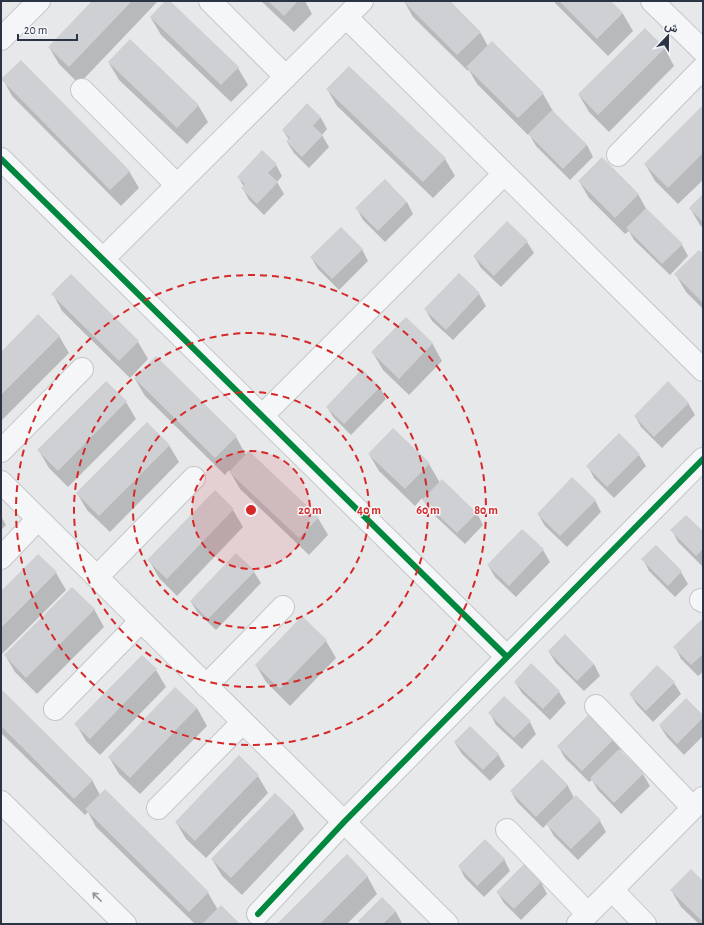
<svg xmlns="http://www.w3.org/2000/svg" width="704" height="925" font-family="'Alegreya Sans',Vazirmatn,sans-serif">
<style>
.shadow{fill:#0003}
.building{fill:#ced0d3}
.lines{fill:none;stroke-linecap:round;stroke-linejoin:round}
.minor-casing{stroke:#c4c6c8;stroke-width:24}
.minor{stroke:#f5f6f7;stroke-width:22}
.cycleway-casing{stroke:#f4f6f9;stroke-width:8}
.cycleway{stroke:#00873e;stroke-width:6}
.oneway{stroke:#90959e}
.ring{fill:none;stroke:#d62828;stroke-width:2;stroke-dasharray:7 5}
.centre{fill:#d62828;stroke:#f4f6f9;stroke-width:2}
.ring-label{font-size:12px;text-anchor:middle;font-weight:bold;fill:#d62828;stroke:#f4f6f9;stroke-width:3;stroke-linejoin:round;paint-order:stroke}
</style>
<rect width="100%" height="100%" fill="#e6e8ea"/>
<path class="shadow" d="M 93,1 L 158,1 L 79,84 L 59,64 L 49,47 Z
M 167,1 L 168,1 L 238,68 L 248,85 L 231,102 L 161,35 L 151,18 Z
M 261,1 L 305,1 L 312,14 L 294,32 Z
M 404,1 L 449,1 L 480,32 L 488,46 L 543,94 L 553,111 L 552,111 L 587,145 L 593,157 L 570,180 L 536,146 L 529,134 L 528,135 L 477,84 L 469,70 L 468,71 L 413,17 Z
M 554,1 L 610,1 L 623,14 L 633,31 L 608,56 L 556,4 Z
M 645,29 L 665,49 L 674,66 L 609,132 L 589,112 L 579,95 Z
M 109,63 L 198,105 L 208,122 L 187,144 L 119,80 Z
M 3,79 L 129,171 L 139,188 L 121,206 L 12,96 Z
M 327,89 L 445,159 L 455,176 L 433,198 L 337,106 Z
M 307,105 L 321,118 L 327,129 L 322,135 L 329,147 L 309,168 L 294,153 L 287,142 L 289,140 L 283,130 Z
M 703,107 L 703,180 L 678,204 L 655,181 L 645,164 Z
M 276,165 L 282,176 L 277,182 L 284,194 L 264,215 L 249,200 L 243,189 L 244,187 L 238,177 Z
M 579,181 L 638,194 L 648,212 L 682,245 L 688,256 L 670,275 L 634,240 L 629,231 L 625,234 L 589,198 Z
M 703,195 L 703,228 L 700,225 L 690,208 Z
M 407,202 L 413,214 L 385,242 L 363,220 L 357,209 Z
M 527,242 L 534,253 L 501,287 L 481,268 L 474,256 Z
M 362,249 L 368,261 L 339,290 L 318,269 L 311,257 Z
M 703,255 L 703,309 L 686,292 L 676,275 Z
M 459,274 L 479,294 L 486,306 L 453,340 L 432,321 L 425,309 Z
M 53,294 L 138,342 L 148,359 L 130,378 L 62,311 Z
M 59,336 L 69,353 L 2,420 L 1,419 L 1,353 Z
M 432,343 L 442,361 L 409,395 L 383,370 L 373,353 Z
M 135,379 L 236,437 L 246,455 L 318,518 L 328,535 L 309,555 L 240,489 L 229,470 L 225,475 L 145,396 Z
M 380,387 L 386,399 L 351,435 L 334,418 L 327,407 Z
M 126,402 L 136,419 L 68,487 L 49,468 L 39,451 Z
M 688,403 L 695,415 L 662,448 L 641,427 L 635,416 Z
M 169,445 L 179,462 L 110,532 L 87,510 L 77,493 Z
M 369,454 L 429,464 L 440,483 L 477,513 L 483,525 L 465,544 L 430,511 L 422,498 L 415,506 L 379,471 Z
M 639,455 L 646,466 L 614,498 L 594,478 L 588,466 Z
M 215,492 L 233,510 L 243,527 L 177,596 L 159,578 L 149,560 Z
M 595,500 L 601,512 L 567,547 L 545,526 L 538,514 Z
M 1,516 L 6,525 L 1,530 Z
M 522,530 L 543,550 L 550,562 L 516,597 L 495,577 L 488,565 Z
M 672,530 L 703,533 L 703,567 L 678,542 Z
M 656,546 L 681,572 L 688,584 L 675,597 L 649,571 L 643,559 Z
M 254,572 L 261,583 L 216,630 L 198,613 L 191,602 Z
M 56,573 L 66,590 L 1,655 L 1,592 Z
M 94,609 L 104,627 L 37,694 L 15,672 L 5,655 Z
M 302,618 L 326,641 L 336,658 L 290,706 L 266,682 L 256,665 Z
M 703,624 L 703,672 L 698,676 L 681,659 L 675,647 Z
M 549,652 L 594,664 L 600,676 L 584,691 L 556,663 Z
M 156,670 L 166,687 L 100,755 L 86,741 L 76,724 Z
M 515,682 L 559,692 L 566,703 L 550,720 L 522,693 Z
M 674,683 L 681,694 L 653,722 L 637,705 L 630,694 Z
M 175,688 L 197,708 L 207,726 L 140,794 L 119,774 L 109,757 Z
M 1,690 L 92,780 L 100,795 L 208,893 L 218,910 L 238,924 L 195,924 L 96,827 L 88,812 L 85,815 L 1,733 Z
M 490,713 L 530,722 L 536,734 L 522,749 L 496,725 Z
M 703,716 L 703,736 L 684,755 L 667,737 L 660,726 Z
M 615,738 L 622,749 L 620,751 L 643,774 L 650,786 L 621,814 L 598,790 L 592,780 L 589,782 L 565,758 L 558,746 Z
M 455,743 L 498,754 L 505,766 L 490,781 L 462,754 Z
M 542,760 L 568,786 L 574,798 L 600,821 L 606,832 L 578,860 L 554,836 L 547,824 L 543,828 L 517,802 L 511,791 Z
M 258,776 L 268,793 L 206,858 L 186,839 L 176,822 Z
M 294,812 L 304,829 L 242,895 L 222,876 L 212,859 Z
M 504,859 L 510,871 L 484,897 L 465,878 L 459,866 Z
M 524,866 L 541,882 L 547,894 L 521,920 L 504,903 L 497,892 Z
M 367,876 L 377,894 L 347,924 L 279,924 Z
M 703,882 L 703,924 L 699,924 L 681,907 L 671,890 Z
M 382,898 L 396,912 L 402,923 L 361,924 L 359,921 Z"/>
<path class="building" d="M 92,1 L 132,1 L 69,67 L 48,47 Z
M 165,1 L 170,1 L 239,67 L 221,85 L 150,17 Z
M 268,1 L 298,1 L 284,16 Z
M 403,1 L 450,1 L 481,32 L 457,55 Z
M 559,1 L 611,1 L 623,13 L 597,39 Z
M 645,28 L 665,48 L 598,115 L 578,94 Z
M 130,39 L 199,105 L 177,128 L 108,62 Z
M 492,41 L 544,93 L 518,118 L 466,67 Z
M 21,60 L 130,171 L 110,190 L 1,79 Z
M 349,66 L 446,158 L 423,182 L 326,89 Z
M 307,103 L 321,117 L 313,126 L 323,135 L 302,157 L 286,141 L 290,138 L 282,130 Z
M 703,105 L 703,153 L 668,188 L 644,164 Z
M 552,110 L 587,145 L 563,169 L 528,134 Z
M 262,150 L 277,164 L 268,173 L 278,182 L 257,204 L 241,188 L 245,184 L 237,177 Z
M 602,157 L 639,194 L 615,218 L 578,181 Z
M 385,179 L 407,202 L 378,231 L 355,208 Z
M 703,194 L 703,222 L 689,208 Z
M 646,208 L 683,244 L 662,264 L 626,228 Z
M 507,221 L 528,241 L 494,276 L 473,256 Z
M 341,227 L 363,249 L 332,279 L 310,257 Z
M 699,250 L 703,253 L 703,303 L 674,274 Z
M 459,273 L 480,293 L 446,330 L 424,309 Z
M 71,274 L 139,341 L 119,361 L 51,294 Z
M 38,314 L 60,336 L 1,395 L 1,352 Z
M 406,317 L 433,343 L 399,379 L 371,352 Z
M 156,356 L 237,436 L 215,458 L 134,378 Z
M 362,369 L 380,387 L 344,424 L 326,407 Z
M 106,381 L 127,401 L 58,471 L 37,450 Z
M 668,381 L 689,403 L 654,437 L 634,416 Z
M 147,422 L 170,445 L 99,516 L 76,493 Z
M 393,428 L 430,463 L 405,489 L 368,454 Z
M 619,433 L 640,454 L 607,487 L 586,466 Z
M 249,451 L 319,517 L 299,538 L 229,472 Z
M 572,477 L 596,500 L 560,536 L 537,514 Z
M 442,479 L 477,513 L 457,533 L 422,500 Z
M 215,490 L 234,509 L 167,579 L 147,560 Z
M 686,515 L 703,531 L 703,549 L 696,556 L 670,530 Z
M 522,529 L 544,549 L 509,586 L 487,565 Z
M 656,545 L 682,571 L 668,586 L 641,559 Z
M 236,553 L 255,571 L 208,619 L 190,601 Z
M 38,554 L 57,572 L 1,628 L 1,591 Z
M 72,587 L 95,609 L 26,678 L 4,655 Z
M 302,616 L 327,640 L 280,689 L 255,665 Z
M 701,620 L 703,623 L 703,654 L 691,665 L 673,647 Z
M 565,634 L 594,664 L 577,681 L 548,651 Z
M 142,655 L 157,669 L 90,739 L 74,724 Z
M 531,663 L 560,691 L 543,709 L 514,682 Z
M 657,665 L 675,682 L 646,711 L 629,694 Z
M 175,687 L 197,708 L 130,778 L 108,757 Z
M 1,689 L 93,780 L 74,799 L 1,726 Z
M 504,696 L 531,721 L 514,738 L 488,713 Z
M 686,698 L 703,715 L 703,718 L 677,744 L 659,725 Z
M 591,712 L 616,737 L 582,771 L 557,746 Z
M 470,726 L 499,754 L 483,770 L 454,742 Z
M 619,749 L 644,773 L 614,803 L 590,778 Z
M 239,755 L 259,775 L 195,841 L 175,822 Z
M 542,759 L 568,785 L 536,817 L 510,791 Z
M 105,789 L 209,892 L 189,912 L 85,809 Z
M 275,793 L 295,812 L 231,878 L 211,859 Z
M 576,795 L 601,820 L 571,849 L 546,824 Z
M 485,839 L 505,859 L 477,886 L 458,866 Z
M 347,854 L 368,876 L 320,924 L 277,924 Z
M 524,864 L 541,882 L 514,909 L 496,892 Z
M 691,869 L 703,881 L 703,922 L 670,890 Z
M 382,897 L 396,911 L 383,924 L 362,924 L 358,921 Z
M 221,905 L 240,924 L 202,924 Z"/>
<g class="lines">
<g class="minor-casing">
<path id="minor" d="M 210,1 L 286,77
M 652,1 L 703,51
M 346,17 L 703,370
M 1,39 L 39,1
M 82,90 L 177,185
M 618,155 L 703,68
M 1,159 L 507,657
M 103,259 L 362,1
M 262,416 L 504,174
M 1,451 L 82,369
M 1,482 L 447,924
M 1,558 L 38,519
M 97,577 L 194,478
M 701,600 L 703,601
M 206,686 L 283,607
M 596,706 L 693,808
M 55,709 L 141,621
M 1,802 L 125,924
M 158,808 L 243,722
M 507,830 L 588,914
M 612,890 L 645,924
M 258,914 L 344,822 L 703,459
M 578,924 L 703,798"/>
</g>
<use href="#minor" class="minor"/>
<g class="cycleway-casing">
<path id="cycleway" d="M 1,159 L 507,657
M 258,914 L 344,822 L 703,459"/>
</g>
<use href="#cycleway" class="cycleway"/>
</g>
<defs><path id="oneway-shaft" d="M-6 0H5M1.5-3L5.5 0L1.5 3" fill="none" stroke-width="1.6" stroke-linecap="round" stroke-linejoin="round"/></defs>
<use class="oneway" href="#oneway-shaft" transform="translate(97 897) rotate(-135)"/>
<circle cx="251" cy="510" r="59" fill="#d62828" fill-opacity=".12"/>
<g class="ring">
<circle cx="251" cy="510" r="59"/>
<circle cx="251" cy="510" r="118"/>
<circle cx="251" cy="510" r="177"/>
<circle cx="251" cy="510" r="235"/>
</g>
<circle cx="251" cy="510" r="6" class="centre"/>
<g class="ring-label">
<text x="310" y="514">20 m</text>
<text x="369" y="514">40 m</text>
<text x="428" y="514">60 m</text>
<text x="486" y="514">80 m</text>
</g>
<rect width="704" height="925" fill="none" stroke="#2b3445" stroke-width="4"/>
<g transform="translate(668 36) rotate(22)" stroke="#f4f6f9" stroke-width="3" paint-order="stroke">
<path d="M0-3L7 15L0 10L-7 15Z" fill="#2b3445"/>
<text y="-6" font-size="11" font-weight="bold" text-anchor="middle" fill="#2b3445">ش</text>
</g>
<path d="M18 34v6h59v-6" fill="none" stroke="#2b3445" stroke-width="2"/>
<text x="24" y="34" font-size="12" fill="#2b3445" stroke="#f4f6f9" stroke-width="3" paint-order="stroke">20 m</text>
</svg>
